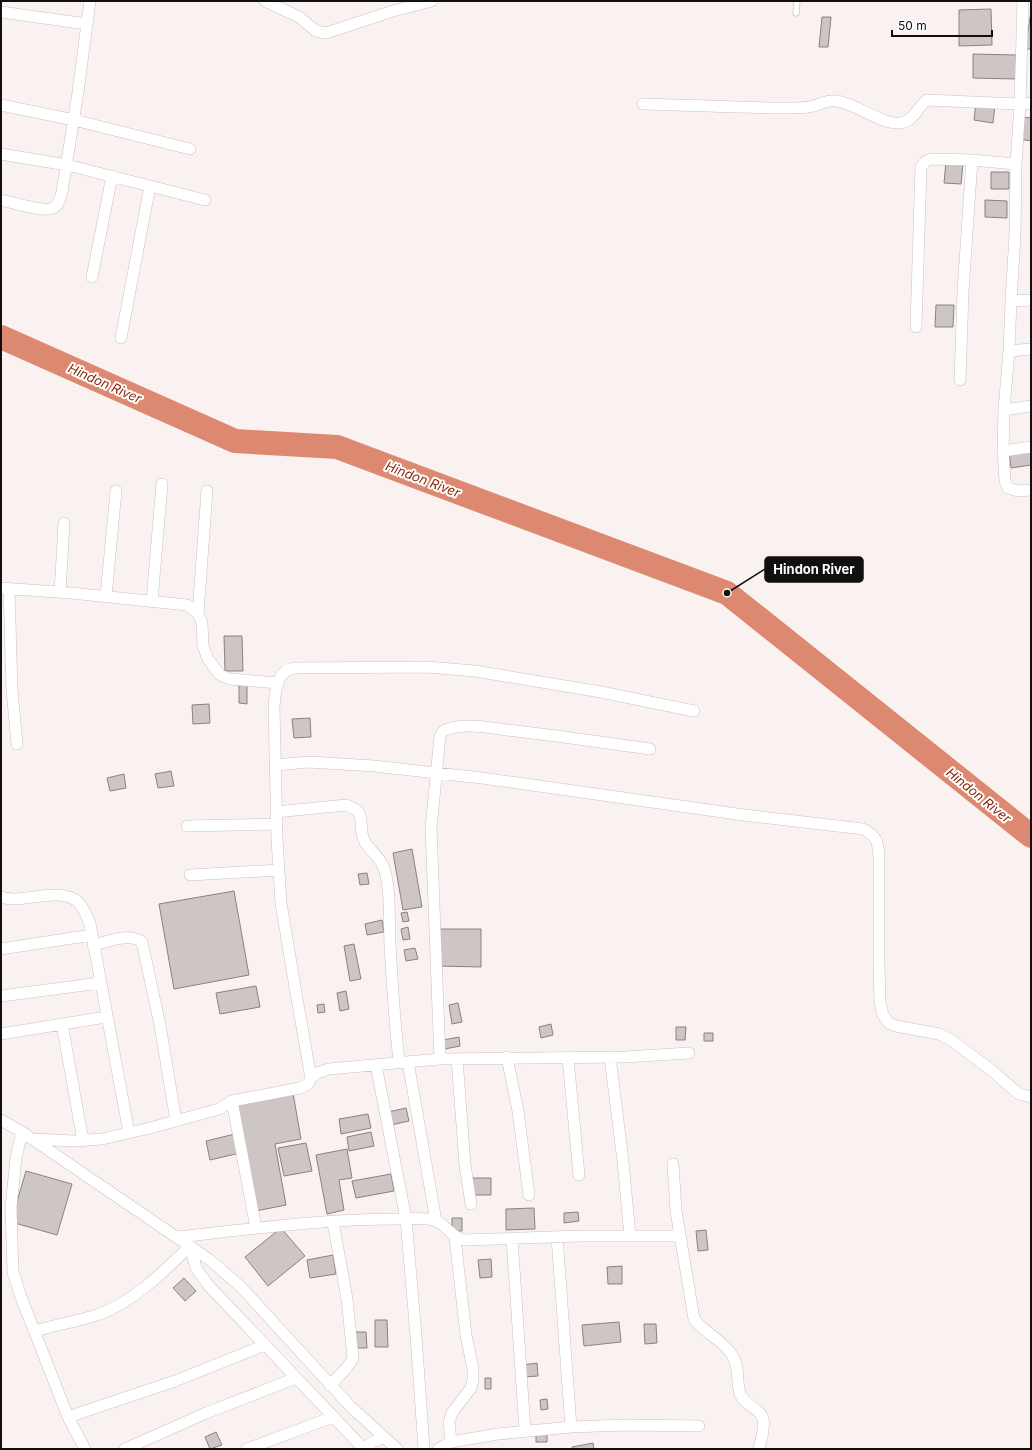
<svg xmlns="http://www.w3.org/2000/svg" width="1032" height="1450" font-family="Inter,sans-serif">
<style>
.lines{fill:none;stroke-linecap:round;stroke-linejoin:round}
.river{stroke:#dd8972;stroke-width:24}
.building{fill:#cdc6c4;stroke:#898280}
.service-casing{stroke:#c9c2c0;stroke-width:7}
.minor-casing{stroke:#c9c2c0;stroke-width:12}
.service{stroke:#fff;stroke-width:5.5}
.minor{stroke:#fff;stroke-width:11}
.labels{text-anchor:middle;stroke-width:4;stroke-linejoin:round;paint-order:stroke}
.water-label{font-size:13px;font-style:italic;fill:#8a2706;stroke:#fff}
.leader{fill:none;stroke:#12100f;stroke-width:1.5}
.callout-dot{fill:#12100f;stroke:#fff;stroke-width:1.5}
.callout{fill:#12100f;stroke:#12100f;stroke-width:1.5}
.callout-label{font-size:13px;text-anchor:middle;font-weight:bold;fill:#fff}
</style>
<rect width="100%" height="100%" fill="#f9f2f0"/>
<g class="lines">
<path class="river" d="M 1,337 L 235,441 L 337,447 L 727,593 L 1031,836"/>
</g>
<path class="building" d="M 991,9 L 992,45 L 959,46 L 959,10 Z
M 1031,12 L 1031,49 L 1025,49 Z
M 822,17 L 831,17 L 828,47 L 819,47 Z
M 973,54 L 1016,55 L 1016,79 L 973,78 Z
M 976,102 L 995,104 L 993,123 L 974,120 Z
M 1021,117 L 1031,118 L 1031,141 L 1019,139 Z
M 946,162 L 963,163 L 961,184 L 944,183 Z
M 991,172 L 1009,172 L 1009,189 L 991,189 Z
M 985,200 L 1007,201 L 1007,218 L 985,217 Z
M 936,305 L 954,305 L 953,327 L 935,327 Z
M 1031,448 L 1031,465 L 1011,468 L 1009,451 Z
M 224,636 L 242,636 L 243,671 L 225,671 Z
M 239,684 L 247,684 L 247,704 L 239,703 Z
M 209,704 L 210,723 L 193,724 L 192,705 Z
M 310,718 L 311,737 L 294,738 L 292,719 Z
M 171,771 L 174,786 L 158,788 L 155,774 Z
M 124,774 L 126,788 L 110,791 L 107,778 Z
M 412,849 L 422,907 L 403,910 L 393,853 Z
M 367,873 L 369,884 L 360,885 L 358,874 Z
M 234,891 L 249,975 L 174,989 L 159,904 Z
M 407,912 L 409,921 L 403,922 L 401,913 Z
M 382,920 L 384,932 L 367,935 L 365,924 Z
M 408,927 L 410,939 L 403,940 L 401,929 Z
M 439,929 L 481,929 L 481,967 L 438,966 Z
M 354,944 L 361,979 L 350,981 L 344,946 Z
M 415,948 L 418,959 L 406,961 L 404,950 Z
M 256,986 L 260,1007 L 220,1014 L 216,993 Z
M 346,991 L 349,1009 L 340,1011 L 337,993 Z
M 458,1003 L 462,1022 L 452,1024 L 449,1005 Z
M 324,1004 L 325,1012 L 318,1013 L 317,1005 Z
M 551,1024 L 553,1035 L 541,1038 L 539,1027 Z
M 676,1027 L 686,1027 L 685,1040 L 676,1040 Z
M 704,1033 L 713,1033 L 713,1041 L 704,1041 Z
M 459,1037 L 460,1046 L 445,1049 L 443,1040 Z
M 293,1093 L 301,1139 L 275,1144 L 286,1205 L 256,1211 L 236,1103 Z
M 406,1108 L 409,1121 L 391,1125 L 388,1112 Z
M 368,1114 L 371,1128 L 341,1134 L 339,1119 Z
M 371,1132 L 374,1146 L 349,1151 L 347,1137 Z
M 235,1134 L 240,1153 L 210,1160 L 206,1141 Z
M 306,1143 L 312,1171 L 284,1176 L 278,1148 Z
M 347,1149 L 352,1178 L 339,1180 L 344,1210 L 327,1214 L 316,1155 Z
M 26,1171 L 72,1184 L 57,1235 L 11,1222 Z
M 391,1174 L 394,1191 L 356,1198 L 352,1181 Z
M 472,1178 L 491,1178 L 491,1195 L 472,1195 Z
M 534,1208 L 535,1229 L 506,1230 L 506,1209 Z
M 578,1212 L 579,1221 L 564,1223 L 564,1213 Z
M 452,1218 L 462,1218 L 462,1231 L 452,1231 Z
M 281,1228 L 305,1256 L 268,1286 L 245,1257 Z
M 706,1230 L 708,1250 L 698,1251 L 696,1231 Z
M 333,1255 L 336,1274 L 310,1278 L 307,1260 Z
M 491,1259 L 492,1277 L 480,1278 L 478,1260 Z
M 622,1266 L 622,1284 L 608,1284 L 607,1267 Z
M 184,1278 L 196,1291 L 185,1301 L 173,1288 Z
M 375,1320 L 387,1320 L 388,1347 L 375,1347 Z
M 619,1322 L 621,1342 L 584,1346 L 582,1325 Z
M 644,1324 L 656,1324 L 657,1343 L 645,1344 Z
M 353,1332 L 366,1332 L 367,1348 L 353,1348 Z
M 537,1363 L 538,1376 L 524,1377 L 523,1365 Z
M 485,1378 L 491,1378 L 491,1389 L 485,1389 Z
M 547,1399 L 548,1409 L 541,1410 L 540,1400 Z
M 216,1432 L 222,1445 L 210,1449 L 205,1437 Z
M 536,1432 L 547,1432 L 547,1442 L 536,1442 Z
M 593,1443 L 594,1449 L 572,1449 L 572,1447 Z"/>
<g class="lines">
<g class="service-casing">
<path id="service" d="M 796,13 L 797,1"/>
</g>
<g class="minor-casing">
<path id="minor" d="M 265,1 L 299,17 L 316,31 L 326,33 L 393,11 L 432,1
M 1023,1 L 1020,104 L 1016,164 L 1015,235 L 1011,301 L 1009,351 L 1004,410 L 1003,451 L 1005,481 L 1008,488 L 1018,491 L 1031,490
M 1,12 L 87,24
M 643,104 C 692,105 741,108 790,108 C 797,108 806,108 814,106 C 824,103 826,100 837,101 C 857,104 882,125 900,123 C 915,121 917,107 927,100 L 1020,104 L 1031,103
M 1,105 L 74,120 L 190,149
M 1,154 L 67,165 L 205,200
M 1,200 C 12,202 44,213 53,208 C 59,205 60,198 62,192 L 78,92 L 90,1
M 92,277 L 112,176
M 1011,301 L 1031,300
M 916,327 L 921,167 L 926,161 L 931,159 L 972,160 L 1016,164
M 121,338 L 150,186
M 1009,351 L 1031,349
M 960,380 L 963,291 L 972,160
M 1004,410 L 1031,406
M 1003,451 L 1031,447
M 1,588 L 71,593 L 187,605 L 198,613 L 202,623 L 203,646 L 208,659 L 220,675 L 230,679 L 278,683
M 9,589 L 12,690 L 17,744
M 60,592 L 64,523
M 106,596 L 116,491
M 152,601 L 162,484
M 198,613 L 207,491
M 275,765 L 309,762 L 374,766 L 482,778 L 744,815 L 863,829 C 878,837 878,842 879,858 L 879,966 L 880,1002 L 883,1015 L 889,1023 L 896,1026 L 939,1034 L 951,1040 L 990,1069 L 1019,1094 L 1031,1097
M 276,812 L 346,805 C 370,813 356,826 365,842 C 370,851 379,856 383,866 C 391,884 389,923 390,944 C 392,984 395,1023 399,1062
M 187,826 L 276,824
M 190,875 L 279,870
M 1,897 C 5,898 9,899 14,899 C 32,899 63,888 78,902 C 84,908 87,916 90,924 L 129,1133
M 93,945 C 108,942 130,932 142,942 L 160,1025 L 176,1121
M 1,949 L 92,935
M 1,996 L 100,983
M 62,1024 L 83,1141
M 1,1034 L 106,1017
M 507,1057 L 518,1111 L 529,1195
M 610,1057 L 623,1161 L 630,1236
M 568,1058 L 579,1175
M 440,1059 L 431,828 L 440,736 L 443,731 C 465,721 493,729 516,731 C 561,736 605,743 650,749
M 457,1059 L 465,1165 L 471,1204
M 408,1062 L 436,1221
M 376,1065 L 406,1219 L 416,1336 L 424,1449
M 311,1078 L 296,993 L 281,903 L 277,839 L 274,707 C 276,690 275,672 294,668 L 427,667 L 475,671 L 601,692 L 694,711
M 232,1101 L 256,1228
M 1,1120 L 22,1132 L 210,1260 L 241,1287 L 350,1406 L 397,1449
M 22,1132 L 16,1158 L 11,1207 L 13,1272 L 21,1297 L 68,1417 L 85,1449
M 32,1139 L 74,1141 L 102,1139 L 150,1128 L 219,1109 L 232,1101 L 300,1088 L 308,1084 L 311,1078 L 317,1073 L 329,1069 L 440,1059 L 625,1057 L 689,1053
M 673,1164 L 676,1211 L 694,1319 C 704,1333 723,1340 732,1355 C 740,1366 736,1381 740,1394 C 744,1405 760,1408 763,1419 C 765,1428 761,1440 759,1449
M 178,1237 C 250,1229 324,1219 397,1219 C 408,1219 427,1217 436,1221 C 448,1226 449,1236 464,1240 L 580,1236 L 680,1236
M 557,1237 L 571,1427
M 512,1238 L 525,1431
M 35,1331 C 56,1325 79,1321 100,1314 C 136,1300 163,1272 190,1246 L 196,1268 L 209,1286 L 363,1448
M 330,1385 C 339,1376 348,1369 353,1358 L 347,1299 L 333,1222
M 68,1417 L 175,1381 L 265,1345
M 451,1442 L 449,1422 L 452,1413 L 471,1388 L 473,1380 L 473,1369 L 466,1335 L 455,1238
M 125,1449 L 206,1413 L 296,1378
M 247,1449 L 333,1417
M 360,1449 L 384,1437
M 438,1449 L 451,1442 L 498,1434 L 571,1427 L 626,1425 L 699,1426"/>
</g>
<use href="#service" class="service"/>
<use href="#minor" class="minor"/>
</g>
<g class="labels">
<g class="water-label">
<text transform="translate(105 383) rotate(24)" y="5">Hindon River</text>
<text transform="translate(423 479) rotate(21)" y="5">Hindon River</text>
<text transform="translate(979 795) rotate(39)" y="5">Hindon River</text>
</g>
</g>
<path class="leader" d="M727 593L765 569"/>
<circle class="callout-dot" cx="727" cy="593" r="4"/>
<rect class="callout" x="765" y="557" width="98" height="25" rx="4"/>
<g class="callout-label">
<text x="814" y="574">Hindon River</text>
</g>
<rect width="1032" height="1450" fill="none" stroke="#12100f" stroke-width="4"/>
<path d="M892 30v6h100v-6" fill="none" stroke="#12100f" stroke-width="2"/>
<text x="898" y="30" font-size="12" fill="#12100f" stroke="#ffffff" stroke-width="3" paint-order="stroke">50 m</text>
</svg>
